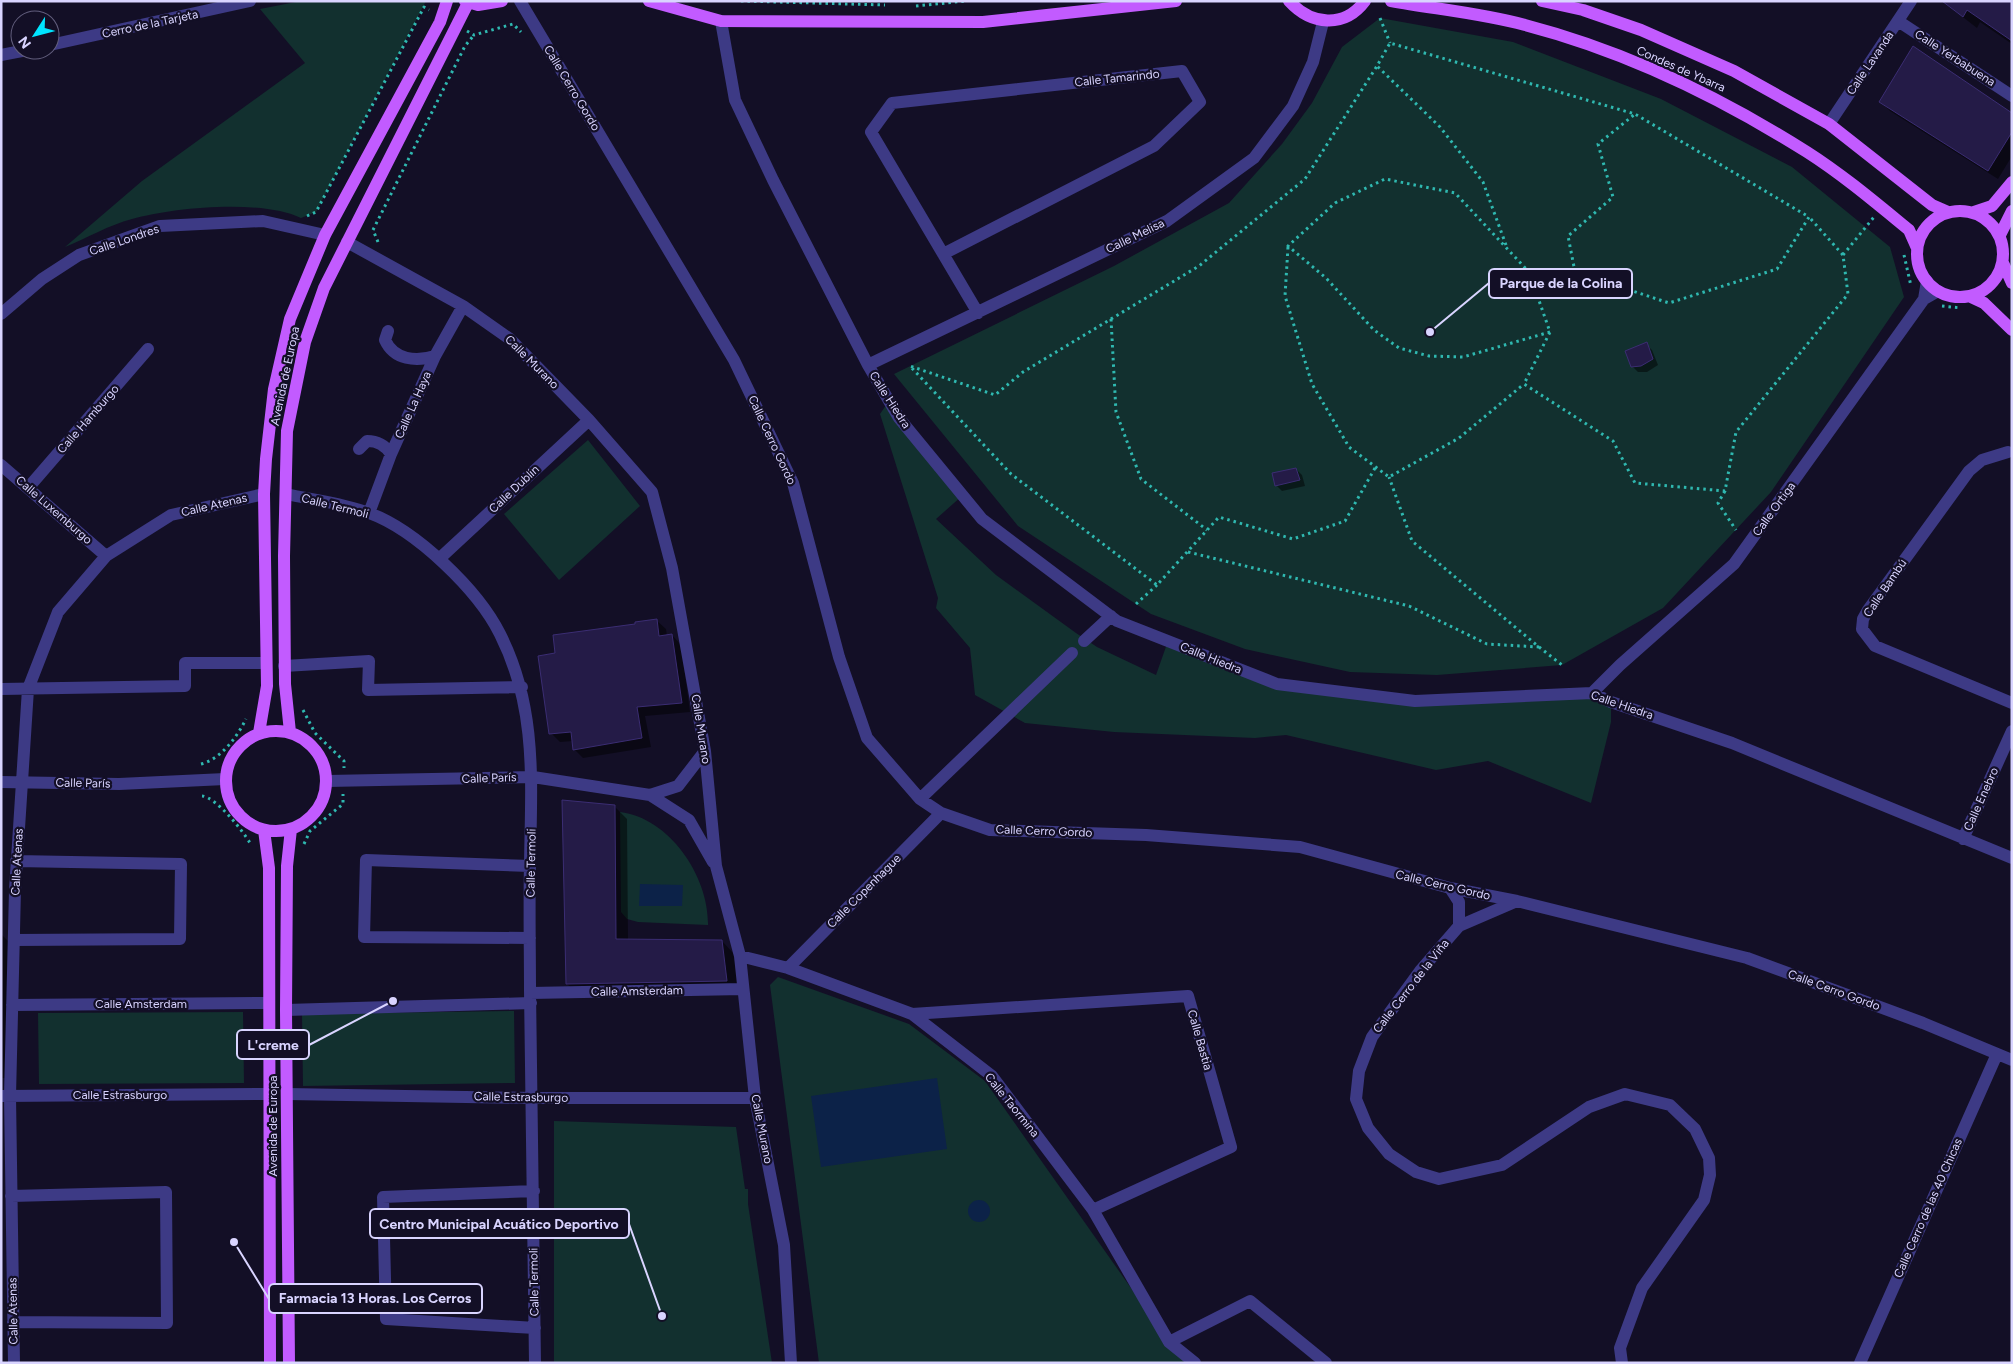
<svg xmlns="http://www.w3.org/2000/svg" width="2013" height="1364" font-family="Figtree,sans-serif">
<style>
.green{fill:#12302f}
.water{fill:#0c2248}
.shadow{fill:#0007}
.building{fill:#241b47;stroke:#3b2d73}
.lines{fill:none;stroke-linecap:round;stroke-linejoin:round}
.path{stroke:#2fb8b0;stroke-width:3;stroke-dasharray:2.5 4;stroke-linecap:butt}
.minor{stroke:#3d3a85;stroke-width:12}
.major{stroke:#c25bff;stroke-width:12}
.labels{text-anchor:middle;stroke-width:4.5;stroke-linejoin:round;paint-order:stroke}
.street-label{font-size:12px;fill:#d9d4ff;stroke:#130f26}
.leader{fill:none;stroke:#d9d4ff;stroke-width:2}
.callout-dot{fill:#d9d4ff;stroke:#130f26;stroke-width:2}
.callout{fill:#130f26;stroke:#d9d4ff;stroke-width:2}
.callout-label{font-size:14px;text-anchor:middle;font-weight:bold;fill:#d9d4ff}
</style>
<rect width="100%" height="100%" fill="#130f26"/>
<path class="green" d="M 301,1 L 426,1 L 316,212 L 301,218 C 262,199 174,207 132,219 C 109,225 87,238 65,247 L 142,181 L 305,63 L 260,9 Z
M 1380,18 L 1513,42 L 1661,99 L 1792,167 L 1890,247 L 1904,297 L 1771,492 L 1663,608 L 1562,665 L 1437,675 L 1350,672 L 1245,649 L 1151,614 L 1018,526 L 894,374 L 1114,266 L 1229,203 L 1282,144 L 1312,103 L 1342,47 Z
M 889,401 L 963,495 L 936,519 L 996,575 L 1076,633 L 1097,647 L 1156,675 L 1168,641 L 1277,684 L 1415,701 L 1592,693 L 1611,702 L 1611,722 L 1591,803 L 1488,761 L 1436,770 L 1286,735 L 1255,738 L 1114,732 L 1025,723 L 975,695 L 970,648 L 936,608 L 938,598 L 880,414 Z
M 588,440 L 640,506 L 559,580 L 504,514 Z
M 620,812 C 670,818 709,877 708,925 L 638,922 L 627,919 L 621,912 Z
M 778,977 L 909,1024 L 985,1081 L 1169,1342 L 1195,1363 L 819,1363 L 770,985 Z
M 514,1011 L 515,1083 L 303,1086 L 302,1014 Z
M 243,1012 L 244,1083 L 39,1084 L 38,1013 Z
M 554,1121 L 736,1127 L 745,1189 L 748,1189 L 748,1204 L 772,1363 L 554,1363 Z"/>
<path class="water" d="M 640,884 L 683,885 L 682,906 L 639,906 Z
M 937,1078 L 947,1149 L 821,1167 L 811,1096 Z
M968 1211a11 11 0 1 1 22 0a11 11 0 1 1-22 0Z"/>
<path class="shadow" d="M 1942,1 L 2010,1 L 2012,2 L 2012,44 L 1980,22 L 1977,28 Z
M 1881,102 L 2012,114 L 2012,156 L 1998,179 L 1890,111 Z
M 1646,344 L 1652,350 L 1658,365 L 1647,372 L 1638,372 L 1632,366 Z
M 1296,469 L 1302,475 L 1305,486 L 1282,491 L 1276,485 Z
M 656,620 L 666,629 L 667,636 L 672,635 L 681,645 L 690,712 L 645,716 L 651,747 L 583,758 L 574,749 L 573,741 L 560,742 L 551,733 L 557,654 Z
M 614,806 L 627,819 L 628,940 L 722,941 L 734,954 L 739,993 L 580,996 L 567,984 Z
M 1,934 L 8,941 L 6,1078 L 1,1078 Z"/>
<path class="building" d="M 1942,1 L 2012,1 L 2012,41 L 1967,10 L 1963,17 Z
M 1913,46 L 2012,113 L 2012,132 L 1988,171 L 1879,102 Z
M 1647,342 L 1653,359 L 1641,366 L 1631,367 L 1625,351 Z
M 1296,468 L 1300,480 L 1275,486 L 1272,473 Z
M 657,619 L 659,636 L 672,634 L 682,703 L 637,707 L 642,738 L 573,750 L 571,732 L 549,734 L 538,656 L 555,653 L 553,635 L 635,624 L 635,622 Z
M 562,800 L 615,805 L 616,939 L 722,940 L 727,981 L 566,984 Z"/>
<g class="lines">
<path class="path" d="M 741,1 L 885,5
M 916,6 L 966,1
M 1380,18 L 1390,43
M 467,31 L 474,35 L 513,24 L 521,32
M 307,216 L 316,212 L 424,7 L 429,10
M 378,242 L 373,230 L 465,46 L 474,35
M 1506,245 L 1483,182 L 1440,127 L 1377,66 L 1390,43 L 1635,114 L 1809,217 L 1777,269 L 1669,303 L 1575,272
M 1288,247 L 1285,296 L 1312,384 L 1349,447 L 1389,477 L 1459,438 L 1524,384
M 1843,255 L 1874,217
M 1904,255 L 1911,286
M 1529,272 L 1575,272 L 1568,236 L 1613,197 L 1598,144 L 1635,114
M 1942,306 L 1961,308
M 1111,319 L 1116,412 L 1141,479 L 1207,530
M 1550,332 L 1463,357 L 1429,356 L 1399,348 L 1374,330 L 1326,278 L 1288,246 L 1335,203 L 1385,179 L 1455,193 L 1529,272 L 1550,332 L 1524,384 L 1613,441 L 1635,483 L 1725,491 L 1736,432 L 1848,294 L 1843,255 L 1809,217
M 1375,468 L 1345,521 L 1293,539 L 1219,517 L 1157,585 L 1011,474 L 910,366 L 995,395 L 1023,372 L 1199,266 L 1305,179 L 1377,66
M 1725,491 L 1718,503 L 1736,530
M 1188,552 L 1409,606 L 1487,644 L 1539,647 L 1412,541 L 1389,477
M 1136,604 L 1157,585
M 1539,647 L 1562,665
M 303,710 L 315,733 L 344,761 L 344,768
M 201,764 C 221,759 237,737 246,719
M 202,796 C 216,797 243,831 250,843
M 304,844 L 310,831 L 343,804 L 343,794"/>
<path class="minor" d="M 520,1 L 734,360 L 793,483 L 839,657 L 867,738 L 920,799 L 941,813 L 990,830 L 1146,835 L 1300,847 L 1450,888 L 1517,901 L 1747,958 L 1923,1023 L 2012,1060
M 721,21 L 735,100 L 773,180 L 868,365 L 899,418 L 982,519 L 1117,621 L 1277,684 L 1415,701 L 1592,693 L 1611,702 L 1732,743 L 2012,858
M 1898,21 L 2012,96
M 50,45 L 250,1
M 1,55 L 27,50
M 1829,124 L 1911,1
M 347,242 L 463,306 L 510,339 L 589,420 L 652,492 L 672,568 L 705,751 L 716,866 L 740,956 L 755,1098 L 784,1245 L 791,1363
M 943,254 L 1154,146 L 1200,102 L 1182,71 L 892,103 L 871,132 L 978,313
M 1924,299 L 1927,281
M 1,314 L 42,279 L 79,255 L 160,226 L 263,221 L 325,235
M 388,331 L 385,340 C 394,360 416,362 435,356 L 463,306
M 868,365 L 1167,221 L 1254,158 L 1293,106 L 1313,62 L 1323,22
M 359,449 L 367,441 C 378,441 385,445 391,454 L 369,513
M 2008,452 L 1982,460 L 1969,471 L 1868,610 L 1863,619 L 1862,629 L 1875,646 L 2012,703
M 391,454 L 435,356
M 1,465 L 106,556
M 28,488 L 148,349
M 286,494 C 313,500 343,503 369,513 C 416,530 478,590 500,634 C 538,709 531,784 530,865 C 529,907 530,949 530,991 C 531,1115 534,1239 535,1363
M 439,559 L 589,420
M 1084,641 L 1111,616
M 284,666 L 369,661 L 368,690 L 522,687
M 1,689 L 185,686 L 185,663 L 266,663
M 1592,693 L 1620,665 L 1734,564 L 1924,299 L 1938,291
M 327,781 L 533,777 L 650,795 L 689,820 L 713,862
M 1,782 L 119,784 L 225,779
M 650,795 L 678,786 L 705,751
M 920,799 L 1072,653
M 1963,839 L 2012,731
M 530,866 L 366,860 L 364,937 L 530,938
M 1450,888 L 1459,902 L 1459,926
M 1517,901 L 1459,926 L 1420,971 L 1372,1037 L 1359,1071 L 1356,1099 L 1368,1128 L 1389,1154 L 1416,1172 L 1439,1179 L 1502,1165 L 1589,1107 L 1625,1094 L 1670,1105 L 1695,1129 L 1709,1158 L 1710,1175 L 1704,1200 L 1642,1288 L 1620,1348 L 1622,1363
M 14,940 L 180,939 L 181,864 L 16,861
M 740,956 L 788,968 L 912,1014 L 992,1076 L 1093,1210 L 1169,1342 L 1195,1363
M 788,968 L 941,813
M 530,993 L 743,989
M 12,1005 L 269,1003
M 286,1010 L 531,1003
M 912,1014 L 1188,996 L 1231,1147 L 1093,1210
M 287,1094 L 533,1098 L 755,1098
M 2,1096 L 270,1094
M 534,1191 L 383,1197 L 386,1319 L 535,1328
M 11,1196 L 166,1192 L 167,1323 L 13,1322
M 1169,1342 L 1250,1301 L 1326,1363
M 14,1363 L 10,1096 L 15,890 L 28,689 L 58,612 L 106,556 L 171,515 L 264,494
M 1860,1363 L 1997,1054"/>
<path class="major" d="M 465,1 L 478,5 L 502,1
M 649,1 L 721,21 L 983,22 L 1176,1
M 1289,1 C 1311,25 1344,29 1365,1
M 1391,1 C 1435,9 1481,13 1525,25 C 1625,51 1720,97 1807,152 C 1843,175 1876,203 1909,230 L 1917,248
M 1542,1 L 1583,10 L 1641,30 L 1734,71 L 1829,124 L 1932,205 L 1948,212
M1917 254a43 43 0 1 1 86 0a43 43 0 1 1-86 0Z
M 1974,212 L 1992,206 L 2012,182
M 2000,235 L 2012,211
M 2003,263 L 2012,283
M 1969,296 L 1984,303 L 2012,330
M226 781a50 50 0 1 1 100 0a50 50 0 1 1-100 0Z
M 290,732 L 285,684 L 284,556 L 287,431 L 305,342 L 324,288 L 468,3
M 259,733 L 267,686 L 264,494 L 266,459 L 274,389 L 290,319 L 325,235 L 440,22 L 447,1
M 264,830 L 269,868 L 270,1363
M 289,1363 L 286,1010 L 287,866 L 291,829"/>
</g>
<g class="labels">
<g class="street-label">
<text transform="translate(150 24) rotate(-12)" y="4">Cerro de la Tarjeta</text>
<text transform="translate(1955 58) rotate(33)" y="4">Calle Yerbabuena</text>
<text transform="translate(1870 63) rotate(-56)" y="4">Calle Lavanda</text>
<text transform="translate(1681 69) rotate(24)" y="4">Condes de Ybarra</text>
<text transform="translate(1117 78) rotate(-6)" y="4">Calle Tamarindo</text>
<text transform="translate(572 88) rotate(59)" y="4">Calle Cerro Gordo</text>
<text transform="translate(1135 236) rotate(-26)" y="4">Calle Melisa</text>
<text transform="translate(124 240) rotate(-19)" y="4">Calle Londres</text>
<text transform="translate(532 362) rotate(45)" y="4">Calle Murano</text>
<text transform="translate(285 376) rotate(-78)" y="4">Avenida de Europa</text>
<text transform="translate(890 400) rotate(57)" y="4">Calle Hiedra</text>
<text transform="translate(413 405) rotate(-66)" y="4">Calle La Haya</text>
<text transform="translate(88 419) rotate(-49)" y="4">Calle Hamburgo</text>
<text transform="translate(772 440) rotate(65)" y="4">Calle Cerro Gordo</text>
<text transform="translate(514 489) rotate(-43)" y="4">Calle Dublin</text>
<text transform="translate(214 505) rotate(-13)" y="4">Calle Atenas</text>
<text transform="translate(335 506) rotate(14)" y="4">Calle Termoli</text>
<text transform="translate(1774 509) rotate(-54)" y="4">Calle Ortiga</text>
<text transform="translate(54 510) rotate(41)" y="4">Calle Luxemburgo</text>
<text transform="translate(1885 588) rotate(-56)" y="4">Calle Bambú</text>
<text transform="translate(1211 658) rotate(22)" y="4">Calle Hiedra</text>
<text transform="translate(1622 705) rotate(19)" y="4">Calle Hiedra</text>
<text transform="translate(701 729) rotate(81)" y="4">Calle Murano</text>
<text transform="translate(489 778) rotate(-2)" y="4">Calle París</text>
<text transform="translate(83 783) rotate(1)" y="4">Calle París</text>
<text transform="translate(1981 799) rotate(-66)" y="4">Calle Enebro</text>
<text transform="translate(1044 831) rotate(2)" y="4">Calle Cerro Gordo</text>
<text transform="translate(17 862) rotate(-87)" y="4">Calle Atenas</text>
<text transform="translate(531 863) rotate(-89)" y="4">Calle Termoli</text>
<text transform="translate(1443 885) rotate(13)" y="4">Calle Cerro Gordo</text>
<text transform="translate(864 891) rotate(-45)" y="4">Calle Copenhague</text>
<text transform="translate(1411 986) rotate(-52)" y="4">Calle Cerro de la Viña</text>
<text transform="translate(1834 990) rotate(20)" y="4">Calle Cerro Gordo</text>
<text transform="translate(637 991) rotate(-1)" y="4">Calle Amsterdam</text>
<text x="141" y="1008">Calle Amsterdam</text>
<text transform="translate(1200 1040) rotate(74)" y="4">Calle Bastia</text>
<text x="120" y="1099">Calle Estrasburgo</text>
<text transform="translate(521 1097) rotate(1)" y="4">Calle Estrasburgo</text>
<text transform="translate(1012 1105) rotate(51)" y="4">Calle Taormina</text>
<text transform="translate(273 1126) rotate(-90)" y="4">Avenida de Europa</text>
<text transform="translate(762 1129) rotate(79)" y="4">Calle Murano</text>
<text transform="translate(1928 1208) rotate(-66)" y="4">Calle Cerro de las 40 Chicas</text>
<text transform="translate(534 1282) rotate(-91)" y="4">Calle Termoli</text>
<text transform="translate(13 1311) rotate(-91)" y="4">Calle Atenas</text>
</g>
</g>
<path class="leader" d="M1430 332L1489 283M393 1001L309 1045M662 1316L629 1224M234 1242L269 1299"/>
<g class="callout-dot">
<circle cx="1430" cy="332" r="5"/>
<circle cx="393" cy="1001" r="5"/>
<circle cx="662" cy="1316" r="5"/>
<circle cx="234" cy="1242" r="5"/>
</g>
<g class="callout">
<rect x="1489" y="269" width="143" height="29" rx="5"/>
<rect x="237" y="1030" width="72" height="29" rx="5"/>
<rect x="370" y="1209" width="259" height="29" rx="5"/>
<rect x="269" y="1284" width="213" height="29" rx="5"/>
</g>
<g class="callout-label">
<text x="1561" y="288">Parque de la Colina</text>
<text x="273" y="1050">L'creme</text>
<text x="499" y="1229">Centro Municipal Acuático Deportivo</text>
<text x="375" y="1303">Farmacia 13 Horas. Los Cerros</text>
</g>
<rect width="2013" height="1364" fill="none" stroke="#d9d4ff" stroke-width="5"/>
<g transform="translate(35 35) rotate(234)"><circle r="24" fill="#130f26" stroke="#625e7d"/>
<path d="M0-4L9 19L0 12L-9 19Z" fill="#00e5ff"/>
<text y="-8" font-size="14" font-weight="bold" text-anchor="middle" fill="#d9d4ff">N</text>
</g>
</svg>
